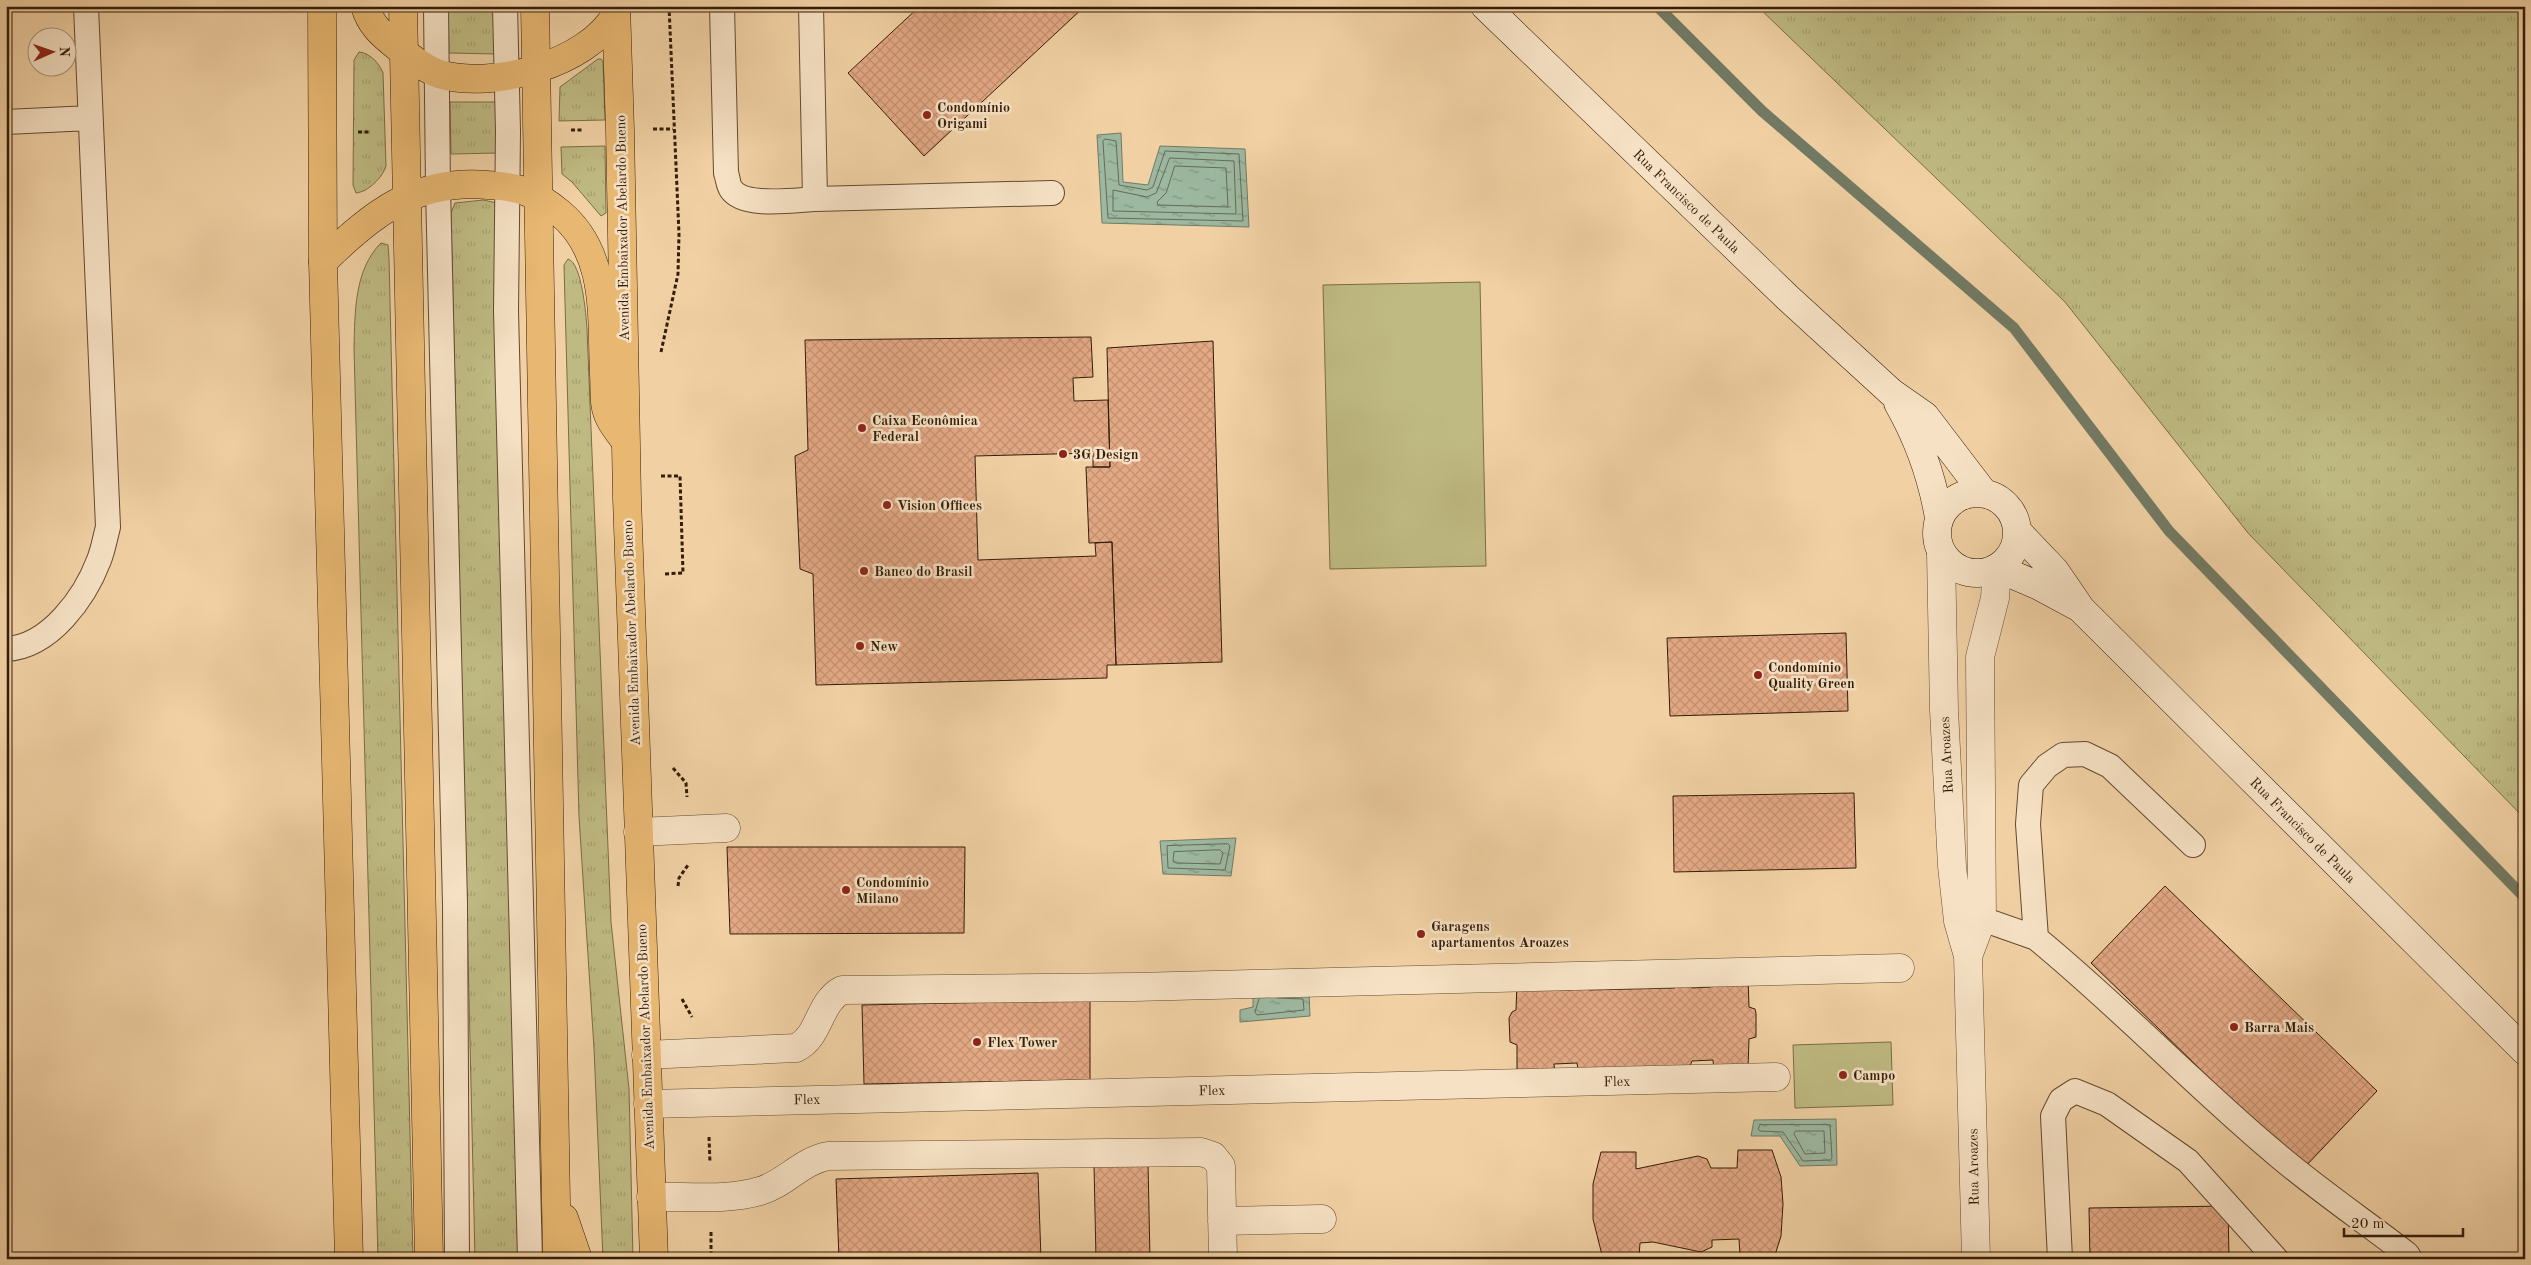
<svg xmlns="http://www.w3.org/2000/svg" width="2531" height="1265" font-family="'Old Standard TT',serif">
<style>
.grass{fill:url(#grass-tufts);stroke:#7a6c46}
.pitch{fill:#bfba82;stroke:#7a6c46}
.water{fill:url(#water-ripples);stroke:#727a64}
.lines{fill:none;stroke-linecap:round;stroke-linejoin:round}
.shore{stroke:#686a54;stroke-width:1}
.stream{stroke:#727a64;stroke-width:11}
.building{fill:url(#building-cross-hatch);stroke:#341d09}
.lane-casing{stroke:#634a30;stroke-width:26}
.street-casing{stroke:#634a30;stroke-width:29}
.secondary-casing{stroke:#341d09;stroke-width:29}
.primary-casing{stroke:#341d09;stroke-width:29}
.highway-casing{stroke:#341d09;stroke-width:29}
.path{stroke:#341d09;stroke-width:3;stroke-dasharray:4 2.5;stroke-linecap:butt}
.lane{stroke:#f6e1c4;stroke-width:24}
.street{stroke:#f6e1c4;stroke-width:28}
.secondary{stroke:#f6e1c4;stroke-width:28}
.primary{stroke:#e8b872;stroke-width:28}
.highway{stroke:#e8b872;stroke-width:28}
.poi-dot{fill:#8f2418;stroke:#f6e1c4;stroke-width:2}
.labels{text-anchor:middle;stroke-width:5;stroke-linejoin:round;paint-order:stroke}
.poi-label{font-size:14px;font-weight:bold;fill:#341d09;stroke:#f6e1c4;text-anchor:start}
.street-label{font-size:14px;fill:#341d09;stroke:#f6e1c4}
</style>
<defs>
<pattern id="grass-tufts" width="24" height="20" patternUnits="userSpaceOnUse" patternTransform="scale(1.25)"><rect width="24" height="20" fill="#bfba82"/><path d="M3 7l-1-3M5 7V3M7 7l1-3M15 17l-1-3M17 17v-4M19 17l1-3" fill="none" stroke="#a59f6f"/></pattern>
<pattern id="water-ripples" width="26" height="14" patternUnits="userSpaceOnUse" patternTransform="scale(1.25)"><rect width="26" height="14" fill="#9cb8a0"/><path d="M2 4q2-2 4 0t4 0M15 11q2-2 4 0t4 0" fill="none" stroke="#809581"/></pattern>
<pattern id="building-cross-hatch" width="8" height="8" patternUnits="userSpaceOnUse" patternTransform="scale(1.25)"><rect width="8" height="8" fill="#e3a884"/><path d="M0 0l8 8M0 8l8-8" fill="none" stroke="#c39071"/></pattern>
</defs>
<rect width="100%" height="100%" fill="#f1d1a4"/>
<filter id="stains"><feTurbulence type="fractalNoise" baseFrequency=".004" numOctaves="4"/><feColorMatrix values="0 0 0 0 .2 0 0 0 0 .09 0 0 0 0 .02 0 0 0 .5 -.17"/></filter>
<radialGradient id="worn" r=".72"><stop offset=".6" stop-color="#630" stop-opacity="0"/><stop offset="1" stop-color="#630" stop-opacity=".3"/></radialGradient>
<path class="grass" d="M 448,6 L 494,6 L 495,54 L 449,53 Z
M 1757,6 L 2525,6 L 2525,819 L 2248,533 L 2065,302 Z
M 359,52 C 370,53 379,63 383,73 L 386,166 C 383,177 368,192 356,193 L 353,185 L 354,60 Z
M 598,59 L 601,59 L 603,62 L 605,120 L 559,121 L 560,87 Z
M 450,102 L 496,102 L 498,153 L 451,154 Z
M 605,146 L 606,213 L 601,216 L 572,182 L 562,174 L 561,147 Z
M 483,200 L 497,203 L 525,1259 L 475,1259 L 451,213 L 455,203 Z
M 381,243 L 388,245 L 389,259 L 413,1259 L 378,1259 L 354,348 C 355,313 354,270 381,243 Z
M 568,259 C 582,263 586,315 587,329 L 611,922 L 629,1089 L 633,1259 L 603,1259 L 594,1048 L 579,817 L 564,265 Z"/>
<path class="pitch" d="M 1480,282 L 1486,566 L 1330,569 L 1323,285 Z
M 1891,1042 L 1893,1105 L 1795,1108 L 1793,1045 Z"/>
<path class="water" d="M 1121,133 L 1123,182 L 1148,185 L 1160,146 L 1245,149 L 1249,227 L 1102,223 L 1097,135 Z
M 1236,838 L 1231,876 L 1163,874 L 1160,841 Z
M 1309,993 L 1310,1016 L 1240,1022 L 1240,1010 L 1253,1007 L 1253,994 Z
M 1836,1119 L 1837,1165 L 1800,1166 L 1780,1136 L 1751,1136 L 1754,1120 Z"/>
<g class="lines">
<path class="shore" d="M 1105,139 L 1116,141 L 1119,185 L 1147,190 L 1153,187 L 1165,151 L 1239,154 L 1243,221 L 1108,218 L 1103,142 Z
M 1170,158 L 1234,161 L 1236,214 L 1113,211 L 1113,190 L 1147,197 L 1156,193 Z
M 1175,166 L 1226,168 L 1228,207 L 1158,205 L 1157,202 L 1166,193 Z
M 1228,844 L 1230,846 L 1225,870 L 1168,868 L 1167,846 Z
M 1220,850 L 1223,853 L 1220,864 L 1176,863 L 1173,861 L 1174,852 Z
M 1259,999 L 1255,1012 L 1257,1015 L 1304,1010 L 1303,999 L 1277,998
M 1830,1125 L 1832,1158 L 1830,1160 L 1803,1161 L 1783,1132 L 1760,1131 L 1758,1129 L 1760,1125 Z
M 1796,1131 L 1824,1131 L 1825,1153 L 1805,1154 L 1794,1134 Z"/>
<path class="stream" d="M 1657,6 L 1762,111 L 2014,328 L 2169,531 L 2525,898"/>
</g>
<path class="building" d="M 920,6 L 1085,6 L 924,156 L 848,73 Z
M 1091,337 L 1093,377 L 1073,378 L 1074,401 L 1108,400 L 1110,467 L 1093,467 L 1093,453 L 975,456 L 978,560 L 1096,556 L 1095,543 L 1112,542 L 1116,665 L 1107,665 L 1107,678 L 816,685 L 813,574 L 800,569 L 795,456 L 808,450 L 805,340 Z
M 1213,341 L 1222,662 L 1116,665 L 1112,542 L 1089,543 L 1086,467 L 1110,467 L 1107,348 Z
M 6,443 L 11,528 L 6,528 Z
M 1846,633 L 1848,711 L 1670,716 L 1667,638 Z
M 1854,793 L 1856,868 L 1674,872 L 1673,796 Z
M 727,847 L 965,847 L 964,933 L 730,934 Z
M 2165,886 L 2377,1091 L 2303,1169 L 2091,963 Z
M 1748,977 L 1749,1007 L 1755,1009 L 1756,1013 L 1756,1037 L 1749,1039 L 1748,1069 L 1714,1070 L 1713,1060 L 1692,1061 L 1690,1066 L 1578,1069 L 1577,1063 L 1554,1064 L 1555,1074 L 1517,1076 L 1517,1045 L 1510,1042 L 1509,1018 L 1512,1012 L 1516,1010 L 1517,982 L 1553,990 L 1571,990 L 1571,985 L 1589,986 L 1589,990 L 1675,988 L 1675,984 L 1692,984 L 1692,988 L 1711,987 L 1711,978 Z
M 1090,1000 L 1090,1080 L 864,1084 L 862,1005 Z
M 1738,1150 L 1772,1150 L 1781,1177 L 1783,1204 L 1781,1236 L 1775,1255 L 1740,1256 L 1739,1239 L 1712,1240 L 1712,1247 L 1701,1252 L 1653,1242 L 1640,1243 L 1639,1257 L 1603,1259 L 1593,1219 L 1593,1184 L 1601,1152 L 1636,1152 L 1636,1169 L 1698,1156 L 1707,1159 L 1711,1168 L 1737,1168 Z
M 1148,1163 L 1150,1259 L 1096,1259 L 1094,1165 Z
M 1038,1173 L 1041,1259 L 839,1259 L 836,1179 Z
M 2228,1206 L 2229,1259 L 2090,1259 L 2089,1208 Z"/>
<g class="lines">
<g class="lane-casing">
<path id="lane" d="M 436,6 L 438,187 L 455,904 L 457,1259
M 505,6 L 508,131 L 506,311 L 530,1259
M 722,6 L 726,173 C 728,178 728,185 731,189 C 743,208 795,200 815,199
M 811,6 L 815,199 L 1052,193
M 6,122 L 90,118
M 6,649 C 50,647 85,597 99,560 C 103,550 105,538 108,527 L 86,6
M 2193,845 L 2110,766 L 2085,754 L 2063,755 L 2047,766 L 2031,785 L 2028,824 L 2036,938 C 2119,1006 2193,1084 2275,1153 C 2317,1189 2363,1220 2407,1254 L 2410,1259
M 1982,919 L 2036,938
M 2060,1259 L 2053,1116 L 2061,1100 L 2075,1091 L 2107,1104 L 2188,1161 L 2276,1259"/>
</g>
<g class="street-casing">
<path id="street" d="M 1941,553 L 1944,710 L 1952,866 L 1958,921 L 1968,956 L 1976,1259
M 638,832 L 726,828
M 1968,956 L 1982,919 L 1980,657 L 1995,598 L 1997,568
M 646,1055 L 796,1048 C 820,1037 818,1003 842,990 L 1134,987 L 1900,968
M 648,1104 L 1776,1077
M 651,1197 C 686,1196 726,1201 760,1191 C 785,1184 801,1161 828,1156 L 1201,1152 L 1213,1156 L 1221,1166 L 1223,1259
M 1222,1221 L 1322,1219"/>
</g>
<g class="secondary-casing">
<path id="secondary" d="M 1485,6 L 1788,298 L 1892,393 L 1925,416 L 1983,492
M 1898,403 C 1919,440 1932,476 1939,518
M1937 533a40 40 0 1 1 80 0a40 40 0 1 1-80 0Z
M 2018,532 L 2055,571 L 2081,609 L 2525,1051
M 1997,568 L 2039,586 L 2078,607"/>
</g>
<g class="primary-casing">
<path id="primary" d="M 322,6 L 323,262 L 349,1259
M 616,6 L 620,130 L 627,498 L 654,1259"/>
</g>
<g class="highway-casing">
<path id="highway" d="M 365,6 C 370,24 381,34 395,45 C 407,55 424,69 439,74 C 492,90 588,64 616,14
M 403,6 L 429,1259
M 535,6 L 557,1259
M 323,262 C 372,213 416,179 488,185 C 521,187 534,192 560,213 C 609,254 601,317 604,375 C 605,387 603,401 607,412 C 610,423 619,432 625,441
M 564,1218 L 578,1259"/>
</g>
<path class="path" d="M 653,129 L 673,129
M 571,130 L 584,130
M 358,132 L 371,132
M 661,352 L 678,274 L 679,234 L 669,6
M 661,476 L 680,476 L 683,573 L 663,574
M 673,768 L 686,783 L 687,797
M 678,886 L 679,878 L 688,865
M 682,999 L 692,1017
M 709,1137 L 710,1163
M 711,1232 L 711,1259"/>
<use href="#lane" class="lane"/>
<use href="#street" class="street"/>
<use href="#secondary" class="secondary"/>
<use href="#primary" class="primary"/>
<use href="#highway" class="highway"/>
</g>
<g class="poi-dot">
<circle cx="927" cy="115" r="5"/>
<circle cx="862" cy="428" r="5"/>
<circle cx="1063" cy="454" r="5"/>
<circle cx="887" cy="505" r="5"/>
<circle cx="864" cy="571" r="5"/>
<circle cx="860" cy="646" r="5"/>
<circle cx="1758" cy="675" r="5"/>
<circle cx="846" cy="890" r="5"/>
<circle cx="1421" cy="934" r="5"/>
<circle cx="2234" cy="1027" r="5"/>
<circle cx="977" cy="1042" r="5"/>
<circle cx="1843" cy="1075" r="5"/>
</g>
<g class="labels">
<g class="poi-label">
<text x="937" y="112">Condomínio<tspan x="937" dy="16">Origami</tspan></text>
<text x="872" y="425">Caixa Econômica<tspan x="872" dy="16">Federal</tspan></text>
<text x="1073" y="459">3G Design</text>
<text x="897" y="510">Vision Offices</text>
<text x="874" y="576">Banco do Brasil</text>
<text x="870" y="651">New</text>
<text x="1768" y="672">Condomínio<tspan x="1768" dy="16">Quality Green</tspan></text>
<text x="856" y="887">Condomínio<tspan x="856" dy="16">Milano</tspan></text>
<text x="1431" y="931">Garagens<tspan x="1431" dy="16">apartamentos Aroazes</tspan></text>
<text x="2244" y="1032">Barra Mais</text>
<text x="987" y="1047">Flex Tower</text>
<text x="1853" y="1080">Campo</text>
</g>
<g class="street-label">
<text transform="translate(1687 201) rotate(44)" y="5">Rua Francisco de Paula</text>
<text transform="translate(622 228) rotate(-91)" y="5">Avenida Embaixador Abelardo Bueno</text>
<text transform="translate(631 633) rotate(-92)" y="5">Avenida Embaixador Abelardo Bueno</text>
<text transform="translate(1946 755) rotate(-93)" y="5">Rua Aroazes</text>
<text transform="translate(2303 830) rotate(45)" y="5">Rua Francisco de Paula</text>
<text transform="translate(645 1037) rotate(-92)" y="5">Avenida Embaixador Abelardo Bueno</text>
<text transform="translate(1617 1081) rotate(-1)" y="5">Flex</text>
<text transform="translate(1212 1090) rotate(-1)" y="5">Flex</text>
<text transform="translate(807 1099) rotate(-1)" y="5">Flex</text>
<text transform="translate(1973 1167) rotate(-91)" y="5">Rua Aroazes</text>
</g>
</g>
<rect width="2531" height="1265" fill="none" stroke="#f1d1a4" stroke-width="25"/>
<rect x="8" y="8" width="2516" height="1250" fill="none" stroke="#341d09" stroke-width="2.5"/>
<rect x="12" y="12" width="2506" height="1240" fill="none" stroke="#341d09"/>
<g transform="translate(52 52) rotate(88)"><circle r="24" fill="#f6e1c4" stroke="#a89379"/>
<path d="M0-4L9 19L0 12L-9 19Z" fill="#8f2418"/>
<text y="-8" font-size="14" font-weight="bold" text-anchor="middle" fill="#341d09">N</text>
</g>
<path d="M2344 1228v8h119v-8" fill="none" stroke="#341d09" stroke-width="2.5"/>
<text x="2351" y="1228" font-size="15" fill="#341d09" stroke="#f6e1c4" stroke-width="4" paint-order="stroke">20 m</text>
<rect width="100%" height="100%" filter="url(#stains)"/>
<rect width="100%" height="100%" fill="url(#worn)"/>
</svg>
